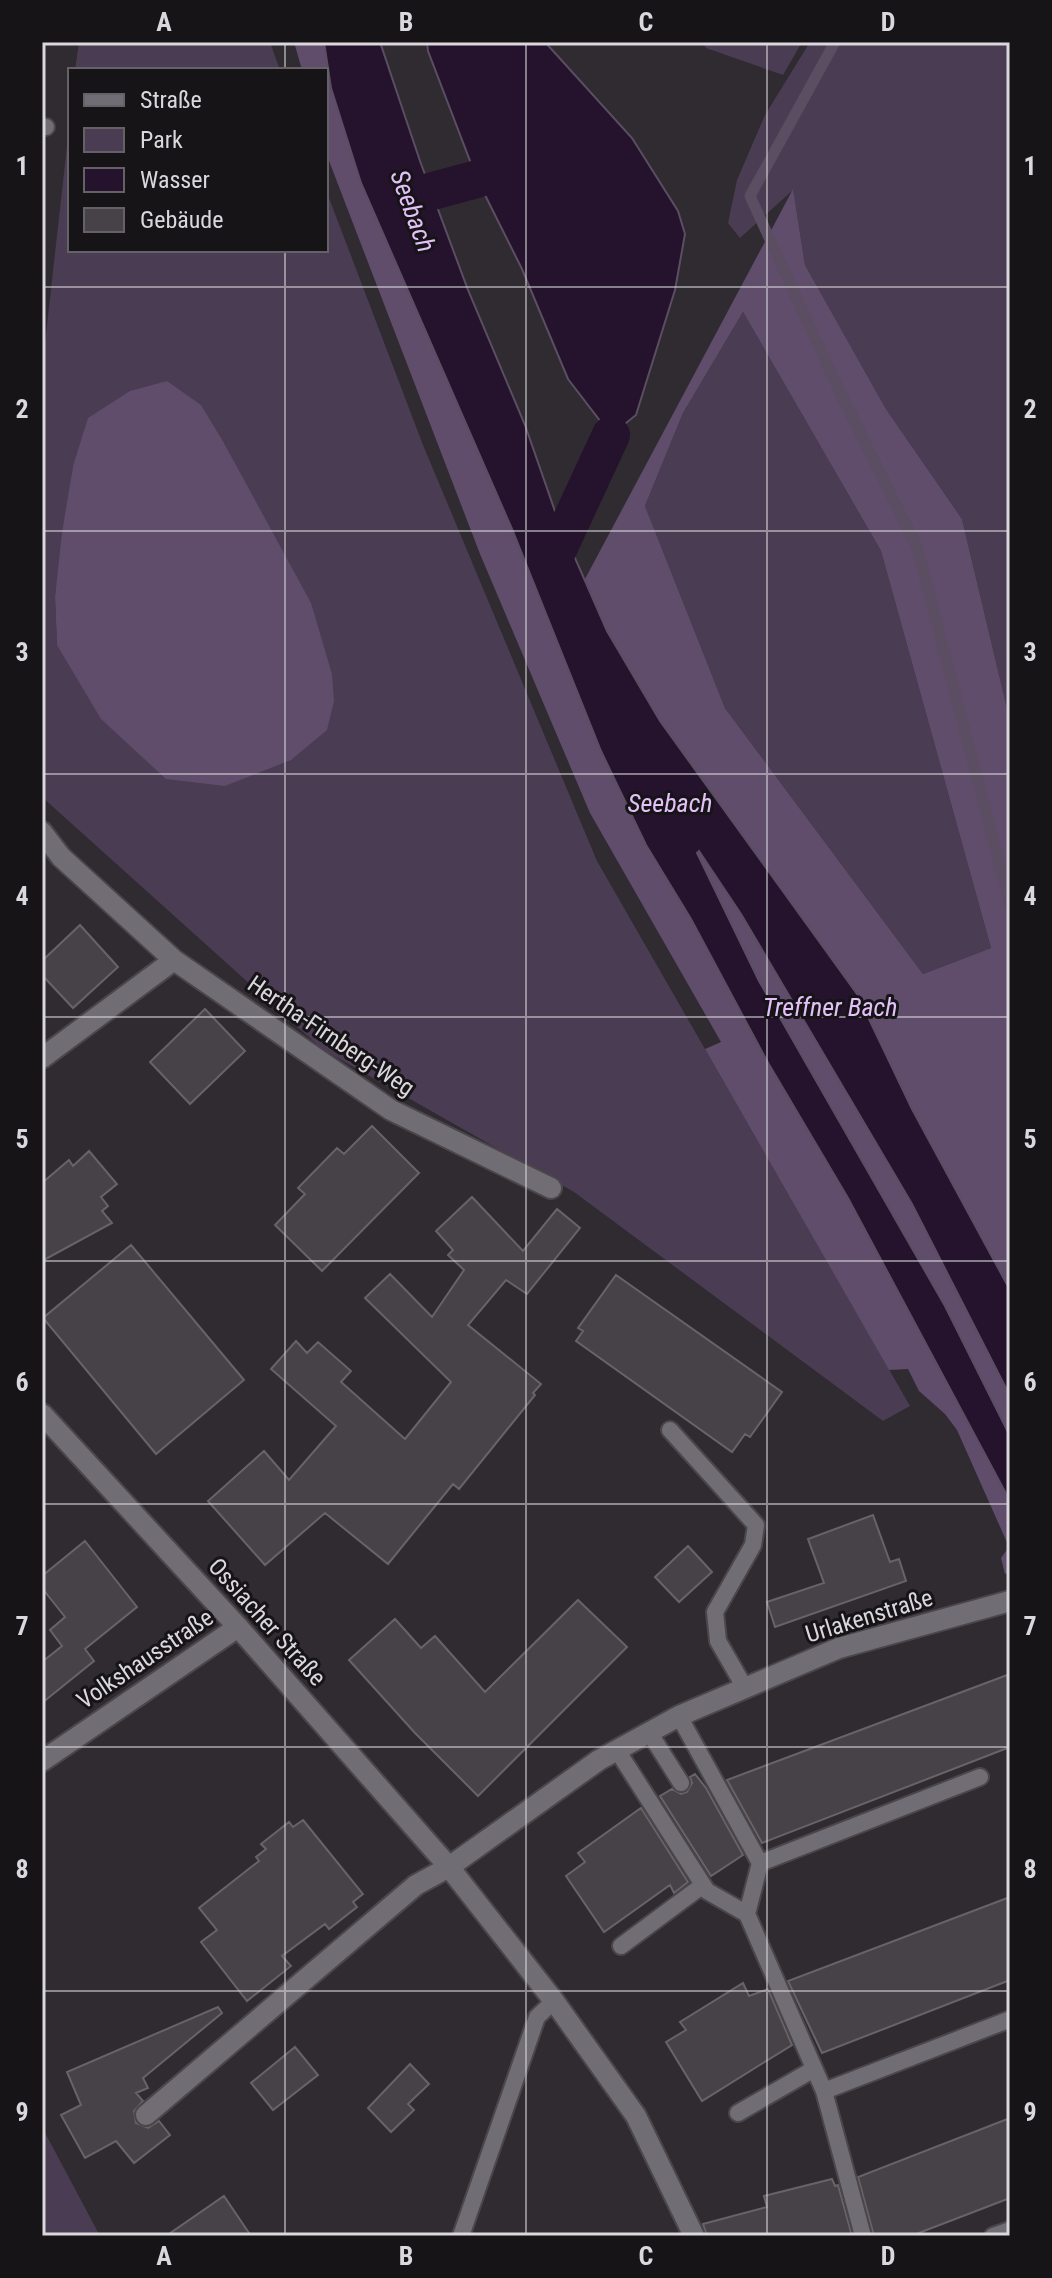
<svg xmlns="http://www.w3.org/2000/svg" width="1052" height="2278" font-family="'Roboto Condensed',sans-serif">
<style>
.green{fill:#4a3c53;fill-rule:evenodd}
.forest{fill:#604c6b;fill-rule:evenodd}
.water{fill:#25132e;stroke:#5b4e62;stroke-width:2}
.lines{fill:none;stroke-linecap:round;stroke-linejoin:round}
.stream{stroke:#5b4e62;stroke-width:11}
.canal{stroke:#25132e;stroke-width:38}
.building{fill:#464248;stroke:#676369;stroke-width:2}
.lane-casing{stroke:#4a464c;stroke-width:20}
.street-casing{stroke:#4a464c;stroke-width:24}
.secondary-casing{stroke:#4a464c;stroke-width:24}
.lane{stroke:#716d74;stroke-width:16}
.street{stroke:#716d74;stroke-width:20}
.secondary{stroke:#716d74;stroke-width:20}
.grid{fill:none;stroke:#dad8dc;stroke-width:2;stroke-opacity:0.55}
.labels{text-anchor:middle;stroke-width:6;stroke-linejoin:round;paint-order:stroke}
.street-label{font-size:24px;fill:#dad8dc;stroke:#161417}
.water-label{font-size:26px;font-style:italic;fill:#e4c0f9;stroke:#161417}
.neatline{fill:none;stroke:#dad8dc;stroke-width:3}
.grid-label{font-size:26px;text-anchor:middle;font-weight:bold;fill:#dad8dc}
</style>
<rect width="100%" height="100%" fill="#2f2b31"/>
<path class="green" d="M 79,42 L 270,42 L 280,70 L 75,70 Z
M 702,42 L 802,42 L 783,75 L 706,48 Z
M 810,42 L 1010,42 L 1010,721 L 962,519 L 886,409 L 805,265 L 793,190 L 740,238 L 728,223 L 737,180 L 765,115 Z
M 70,119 L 70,250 L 326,250 L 326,190 L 423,445 L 597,861 L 910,1406 L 883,1421 L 574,1192 L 322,1049 L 42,797 L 42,370 ZM 224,443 L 260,512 L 57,645 L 55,597 L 73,466 Z
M 743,312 L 881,551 L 991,948 L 923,974 L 725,708 L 645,506 L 683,413 Z
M 42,2127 L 100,2236 L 42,2236 Z"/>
<path class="forest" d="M 294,42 L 324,42 L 331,88 L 361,183 L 512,529 L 601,751 L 646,845 L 691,919 L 767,1061 L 848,1198 L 1010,1501 L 1010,1572 L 1005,1574 L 1001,1558 L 1009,1547 L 957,1430 L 945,1414 L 919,1391 L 908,1369 L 889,1370 L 705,1049 L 721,1042 L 590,813 L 480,554 L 326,153 L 326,70 L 302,70 Z
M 793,189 L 805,265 L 886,409 L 962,519 L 1010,721 L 1010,1290 L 912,1109 L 857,994 L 660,721 L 607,631 L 585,579 ZM 743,312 L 881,551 L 991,948 L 923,974 L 725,708 L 645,506 L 683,413 Z
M 167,381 L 201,405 L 224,443 L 311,603 L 332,674 L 334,701 L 327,730 L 291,760 L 225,786 L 166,779 L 101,719 L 57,645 L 55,597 L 62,533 L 73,466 L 88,418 L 130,391 Z
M 699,850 L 741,914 L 912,1204 L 1010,1396 L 1010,1436 L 945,1306 L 759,981 L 697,852 Z"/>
<path class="water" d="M 324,42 L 380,42 L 420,161 L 468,290 L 525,425 L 557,517 L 607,631 L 660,721 L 857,994 L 912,1109 L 1010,1290 L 1010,1396 L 912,1204 L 741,914 L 699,851 L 697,853 L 759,981 L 945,1306 L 1010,1436 L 1010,1501 L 848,1198 L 767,1061 L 691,919 L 646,845 L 601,751 L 512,529 L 361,183 L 331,88 Z
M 427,42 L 545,42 L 632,138 L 678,211 L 685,234 L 675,290 L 636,415 L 611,435 L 568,379 L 522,269 L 477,179 L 428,51 Z"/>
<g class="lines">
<path class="stream" d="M 835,42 L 750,196 L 837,386 L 917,547 L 1010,905"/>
<path class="canal" d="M 407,198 L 477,179
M 553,560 L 611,435"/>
</g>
<path class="building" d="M 80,925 L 118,967 L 73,1008 L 42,975 L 42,961 Z
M 205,1009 L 245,1051 L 190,1104 L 150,1062 Z
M 372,1126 L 419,1173 L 322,1271 L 275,1225 L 305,1194 L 298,1188 L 337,1148 L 344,1154 Z
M 89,1151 L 117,1184 L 101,1197 L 108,1206 L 102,1211 L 112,1223 L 42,1261 L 42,1183 L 69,1160 L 73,1166 Z
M 472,1197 L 523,1251 L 557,1209 L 580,1228 L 527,1294 L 506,1280 L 468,1325 L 541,1384 L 533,1393 L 535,1395 L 459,1489 L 453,1484 L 388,1564 L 325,1513 L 265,1565 L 208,1501 L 264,1451 L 289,1480 L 336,1426 L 271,1369 L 296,1341 L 307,1353 L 318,1342 L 351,1371 L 341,1382 L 405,1439 L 451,1382 L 365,1298 L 390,1274 L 432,1317 L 464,1270 L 448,1255 L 453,1250 L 436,1231 Z
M 131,1245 L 244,1380 L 156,1454 L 43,1318 Z
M 616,1275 L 782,1392 L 750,1437 L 745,1434 L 732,1452 L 576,1341 L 583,1331 L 578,1328 Z
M 873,1515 L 890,1562 L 899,1559 L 906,1581 L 775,1627 L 767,1602 L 824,1583 L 808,1539 Z
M 85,1541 L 137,1607 L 85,1649 L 94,1661 L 42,1703 L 42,1662 L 62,1646 L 50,1630 L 65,1617 L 42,1588 L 42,1576 Z
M 688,1546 L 712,1572 L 679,1602 L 655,1577 Z
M 578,1600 L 627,1647 L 478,1796 L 415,1733 L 349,1660 L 395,1619 L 421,1648 L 435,1636 L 485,1692 Z
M 1010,1674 L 1010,1747 L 762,1843 L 727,1780 Z
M 695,1774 L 706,1788 L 743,1855 L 711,1876 L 660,1796 L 672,1789 L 681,1794 L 687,1792 L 692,1783 L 690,1777 Z
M 641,1808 L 688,1882 L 674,1893 L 670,1885 L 604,1932 L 566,1876 L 585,1862 L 578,1853 Z
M 303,1820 L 363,1894 L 353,1902 L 357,1907 L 329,1929 L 325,1924 L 282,1956 L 291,1966 L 247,2001 L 201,1942 L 217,1930 L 199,1908 L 259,1861 L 256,1857 L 266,1849 L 261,1844 L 289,1822 L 293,1827 Z
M 1010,1897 L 1010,1980 L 822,2053 L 788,1981 Z
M 743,1983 L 749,1996 L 768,1989 L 792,2045 L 702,2101 L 666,2042 L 686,2030 L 680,2022 Z
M 218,2007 L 222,2013 L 143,2078 L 148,2088 L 136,2093 L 143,2101 L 134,2111 L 136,2123 L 148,2128 L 159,2121 L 170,2135 L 134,2163 L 116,2141 L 85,2158 L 61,2115 L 81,2105 L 67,2072 Z
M 295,2047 L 318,2075 L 273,2110 L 251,2083 Z
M 410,2064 L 429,2084 L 408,2104 L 414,2110 L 391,2132 L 368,2108 Z
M 1010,2118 L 1010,2198 L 911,2236 L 874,2236 L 858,2177 Z
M 832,2179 L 835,2186 L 838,2185 L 852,2236 L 707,2236 L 703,2224 L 767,2207 L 764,2196 Z
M 224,2196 L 251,2236 L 166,2236 Z"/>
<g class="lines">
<g class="lane-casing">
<path id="lane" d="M 42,127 L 46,127
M 670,1430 L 756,1525 L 753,1545 L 715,1612 L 718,1641 L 745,1688
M 679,1716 L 760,1863 L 747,1914
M 649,1732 L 681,1783
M 617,1750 L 707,1891 L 747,1914 L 824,2091 L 863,2236
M 760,1863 L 980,1777
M 621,1946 L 703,1885
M 824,2091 L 1008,2020
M 738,2113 L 814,2069
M 461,2236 L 537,2017 L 554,2001
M 993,2236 L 1010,2230"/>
</g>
<g class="street-casing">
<path id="street" d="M 42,832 L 61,857 L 174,960 L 391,1110 L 551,1188
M 42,1058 L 174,960
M 42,1761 L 238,1627
M 146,2115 L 416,1885 L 449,1867 L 599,1760 L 679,1716 L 839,1648 L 1010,1601"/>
</g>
<g class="secondary-casing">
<path id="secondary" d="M 42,1414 L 238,1627 L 449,1867 L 554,2001 L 636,2116 L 694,2236"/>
</g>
<use href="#lane" class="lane"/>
<use href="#street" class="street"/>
<use href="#secondary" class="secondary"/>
</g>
<path class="grid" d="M 285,42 L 285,70M 526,42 L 526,2236M 767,42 L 767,2236M 285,250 L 285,2236M 42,287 L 1010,287M 42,531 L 1010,531M 42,774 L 1010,774M 42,1017 L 1010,1017M 42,1261 L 1010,1261M 42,1504 L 1010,1504M 42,1747 L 1010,1747M 42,1991 L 1010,1991"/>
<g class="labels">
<g class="street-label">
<text transform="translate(331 1036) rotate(34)" y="8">Hertha-Firnberg-Weg</text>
<text transform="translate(869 1616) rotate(-17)" y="8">Urlakenstraße</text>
<text transform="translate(267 1622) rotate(48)" y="8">Ossiacher Straße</text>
<text transform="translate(145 1659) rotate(-34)" y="8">Volkshausstraße</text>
</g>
<g class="water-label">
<text transform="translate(413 211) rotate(70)" y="9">Seebach</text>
<text x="670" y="812">Seebach</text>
<text x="830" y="1016">Treffner Bach</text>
</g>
</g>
<rect width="1052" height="2278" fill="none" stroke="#161417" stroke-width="88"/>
<rect x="68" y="68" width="260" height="184" fill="#161417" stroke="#646266" stroke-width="2"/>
<rect x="84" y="94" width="40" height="12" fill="#716d74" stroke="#646266" stroke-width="2"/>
<text x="140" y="108" font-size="24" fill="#dad8dc">Straße</text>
<rect x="84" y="128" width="40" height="24" fill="#4a3c53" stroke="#646266" stroke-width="2"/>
<text x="140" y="148" font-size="24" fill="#dad8dc">Park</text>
<rect x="84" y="168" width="40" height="24" fill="#25132e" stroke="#646266" stroke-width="2"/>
<text x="140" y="188" font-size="24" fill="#dad8dc">Wasser</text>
<rect x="84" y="208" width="40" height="24" fill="#464248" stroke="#646266" stroke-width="2"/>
<text x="140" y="228" font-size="24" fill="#dad8dc">Gebäude</text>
<rect x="44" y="44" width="964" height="2190" class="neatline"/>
<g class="grid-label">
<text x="164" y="31">A</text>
<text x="406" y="31">B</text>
<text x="646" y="31">C</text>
<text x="888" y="31">D</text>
<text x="22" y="175">1</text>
<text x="1030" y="175">1</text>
<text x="22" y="418">2</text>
<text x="1030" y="418">2</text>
<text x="22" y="661">3</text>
<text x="1030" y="661">3</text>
<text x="22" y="905">4</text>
<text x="1030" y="905">4</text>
<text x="22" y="1148">5</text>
<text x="1030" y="1148">5</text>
<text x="22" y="1391">6</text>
<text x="1030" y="1391">6</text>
<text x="22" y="1635">7</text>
<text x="1030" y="1635">7</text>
<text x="22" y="1878">8</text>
<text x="1030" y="1878">8</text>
<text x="22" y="2121">9</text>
<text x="1030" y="2121">9</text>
<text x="164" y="2265">A</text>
<text x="406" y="2265">B</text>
<text x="646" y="2265">C</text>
<text x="888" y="2265">D</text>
</g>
</svg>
